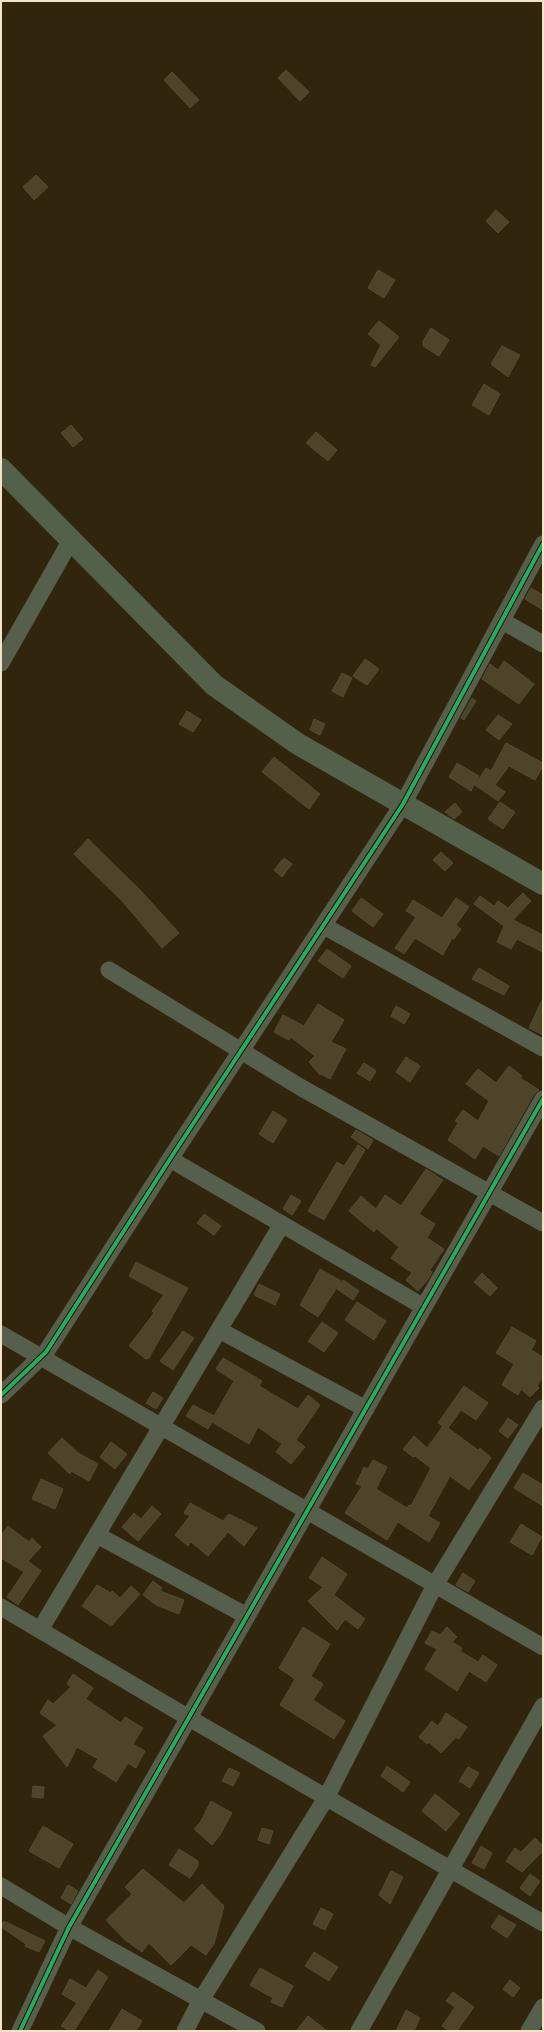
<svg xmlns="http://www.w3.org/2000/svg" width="544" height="2032" font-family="'Open Sans',sans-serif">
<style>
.building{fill:#4d442a;stroke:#524b35}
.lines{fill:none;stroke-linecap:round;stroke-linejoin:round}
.street{stroke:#555f4b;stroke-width:17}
.secondary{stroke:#53614a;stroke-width:22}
.cycleway-casing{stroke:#201401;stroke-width:6}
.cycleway{stroke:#26ab63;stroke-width:4}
</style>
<rect width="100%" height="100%" fill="#31250e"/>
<path class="building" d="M 286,70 L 309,92 L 300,101 L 278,78 Z
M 172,72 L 199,100 L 190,108 L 164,80 Z
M 36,175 L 48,187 L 34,200 L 23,187 Z
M 496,210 L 509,222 L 498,233 L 486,221 Z
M 378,270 L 395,280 L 384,298 L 368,288 Z
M 379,321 L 399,337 L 375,367 L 371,365 L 381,345 L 368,334 Z
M 431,328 L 449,340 L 439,356 L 423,346 L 423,341 Z
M 502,346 L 520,355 L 508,377 L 491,364 Z
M 484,384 L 500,394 L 489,415 L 472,405 Z
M 71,425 L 83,439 L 73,447 L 61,433 Z
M 316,432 L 337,450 L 328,461 L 306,443 Z
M 531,588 L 543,595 L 543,610 L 525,599 Z
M 365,659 L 379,669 L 367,685 L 353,676 Z
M 504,661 L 534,684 L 519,704 L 482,679 L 490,664 L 498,670 Z
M 342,673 L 352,678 L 343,697 L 332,691 Z
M 472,698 L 476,701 L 464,720 L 461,718 Z
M 187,711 L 201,720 L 193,732 L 179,724 Z
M 498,715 L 512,724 L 499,740 L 486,730 Z
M 314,719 L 325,724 L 320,735 L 310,730 Z
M 506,743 L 543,763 L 543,766 L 535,780 L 509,766 L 495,785 L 505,792 L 498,801 L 475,785 L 486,768 L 491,771 Z
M 274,757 L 320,794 L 309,809 L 262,772 Z
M 457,763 L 479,776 L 471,791 L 449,777 Z
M 500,802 L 515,812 L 503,829 L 488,819 Z
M 455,803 L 462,812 L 454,819 L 445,812 Z
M 88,839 L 141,891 L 179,933 L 162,948 L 123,902 L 74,854 Z
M 441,852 L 453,863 L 445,871 L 433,860 Z
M 284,858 L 292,864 L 282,877 L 274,870 Z
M 523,893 L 531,901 L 513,920 L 543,935 L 543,952 L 517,939 L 511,949 L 497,942 L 504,926 L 474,904 L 480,896 L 494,906 L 498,901 L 508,908 Z
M 361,898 L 383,914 L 373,927 L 352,911 Z
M 456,898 L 469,907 L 456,925 L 461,929 L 454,939 L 452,938 L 443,955 L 415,938 L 404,954 L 395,948 L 416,917 L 406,911 L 413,900 L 442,918 Z
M 327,949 L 351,966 L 343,978 L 318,961 Z
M 479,968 L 509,986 L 504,995 L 472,979 Z
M 543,998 L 543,1035 L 529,1028 Z
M 318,1004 L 344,1020 L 331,1042 L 346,1049 L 330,1079 L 321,1074 L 320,1075 L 309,1062 L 315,1056 L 291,1037 L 289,1040 L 274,1032 L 283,1015 L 304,1026 Z
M 396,1006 L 410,1014 L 404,1024 L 391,1016 Z
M 406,1057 L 420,1066 L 410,1082 L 396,1072 Z
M 364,1063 L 376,1071 L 370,1081 L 357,1073 Z
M 509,1066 L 522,1076 L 520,1078 L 539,1090 L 534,1094 L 499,1156 L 483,1146 L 475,1159 L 448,1140 L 458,1123 L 455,1121 L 463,1110 L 478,1121 L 489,1101 L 466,1084 L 478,1069 L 496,1083 Z
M 273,1111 L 287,1120 L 273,1143 L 259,1134 Z
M 356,1130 L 373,1140 L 368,1149 L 351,1137 Z
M 358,1145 L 365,1150 L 324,1220 L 308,1211 L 337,1162 L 344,1166 Z
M 426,1169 L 443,1180 L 419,1214 L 435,1224 L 427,1238 L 444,1249 L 430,1270 L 432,1272 L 429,1278 L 418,1291 L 406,1280 L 412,1273 L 391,1258 L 399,1247 L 376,1228 L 374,1232 L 349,1211 L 361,1196 L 376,1209 L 385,1195 L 401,1206 Z
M 291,1195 L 301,1201 L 292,1215 L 283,1209 Z
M 204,1214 L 221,1226 L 214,1235 L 197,1223 Z
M 136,1262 L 188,1288 L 149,1358 L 146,1359 L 129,1346 L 154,1313 L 152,1311 L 164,1295 L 129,1276 Z
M 320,1269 L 341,1281 L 318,1317 L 300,1305 Z
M 482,1273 L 497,1288 L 490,1296 L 474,1282 Z
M 343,1280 L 359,1291 L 353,1300 L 337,1289 Z
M 259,1284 L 280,1294 L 275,1305 L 254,1295 Z
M 357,1302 L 386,1321 L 374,1340 L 345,1320 Z
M 322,1322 L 338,1333 L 324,1352 L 308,1341 Z
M 512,1327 L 536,1341 L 531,1350 L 543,1357 L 543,1377 L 537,1386 L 539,1388 L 530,1397 L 521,1389 L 518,1395 L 502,1385 L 514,1364 L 496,1353 Z
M 183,1331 L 194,1338 L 173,1370 L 160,1361 Z
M 223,1358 L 262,1381 L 259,1386 L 298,1409 L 308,1395 L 320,1405 L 296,1440 L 305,1447 L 291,1464 L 276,1452 L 282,1444 L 258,1427 L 249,1444 L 212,1422 L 208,1429 L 186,1416 L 193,1405 L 214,1416 L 234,1381 L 216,1369 Z
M 464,1386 L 488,1403 L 476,1420 L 461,1410 L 448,1428 L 478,1450 L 480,1448 L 491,1458 L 469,1490 L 450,1476 L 428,1516 L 440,1523 L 429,1542 L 398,1522 L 387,1540 L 345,1513 L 362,1486 L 356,1484 L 364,1467 L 368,1469 L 373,1460 L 387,1467 L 376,1489 L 407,1508 L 409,1505 L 411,1506 L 431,1468 L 415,1456 L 413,1457 L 403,1449 L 414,1436 L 427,1448 L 443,1426 L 438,1423 Z
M 153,1392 L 163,1398 L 156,1409 L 146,1403 Z
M 508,1418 L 518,1425 L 508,1438 L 499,1431 Z
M 62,1438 L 78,1453 L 98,1464 L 89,1481 L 71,1471 L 70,1474 L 48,1453 Z
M 111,1442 L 127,1454 L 115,1469 L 100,1457 Z
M 523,1473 L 543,1485 L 543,1506 L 514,1488 Z
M 41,1479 L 63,1489 L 55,1509 L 32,1499 Z
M 190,1503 L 223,1521 L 229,1514 L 257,1528 L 244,1546 L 228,1532 L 208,1556 L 191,1542 L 188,1546 L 175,1535 L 190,1516 L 184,1513 Z
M 152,1506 L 161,1514 L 138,1541 L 122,1527 L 134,1513 L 141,1519 Z
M 521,1524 L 542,1537 L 532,1555 L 510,1542 Z
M 8,1526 L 29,1542 L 32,1538 L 41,1547 L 28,1561 L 41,1571 L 18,1605 L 7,1597 L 24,1572 L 1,1558 L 1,1535 Z
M 322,1557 L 347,1574 L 334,1595 L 365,1619 L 358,1629 L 345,1619 L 337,1630 L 308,1601 L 323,1587 L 309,1578 Z
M 463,1573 L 475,1581 L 468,1592 L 456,1585 Z
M 153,1581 L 162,1588 L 160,1591 L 184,1600 L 179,1614 L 156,1605 L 143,1595 Z
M 97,1585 L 111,1593 L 112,1591 L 120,1598 L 131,1586 L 140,1594 L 111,1626 L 82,1606 Z
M 303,1627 L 330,1644 L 311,1676 L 323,1684 L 313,1700 L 345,1721 L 334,1739 L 280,1705 L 295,1679 L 279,1668 Z
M 447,1627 L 457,1637 L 452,1642 L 462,1648 L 460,1651 L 478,1662 L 483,1655 L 497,1665 L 486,1682 L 469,1671 L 457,1691 L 425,1669 L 437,1649 L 425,1643 L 432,1631 L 440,1635 Z
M 73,1674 L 93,1688 L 86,1699 L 121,1723 L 125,1717 L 143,1728 L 133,1744 L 145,1751 L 136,1768 L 128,1763 L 116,1782 L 93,1767 L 98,1759 L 77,1747 L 67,1767 L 43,1736 L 57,1725 L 40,1713 L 48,1700 L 53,1704 L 71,1687 L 67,1684 Z
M 446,1713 L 467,1727 L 459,1739 L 456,1737 L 441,1753 L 429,1742 L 427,1744 L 419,1737 L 432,1721 L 438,1726 Z
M 387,1766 L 410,1782 L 403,1792 L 381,1776 Z
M 468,1767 L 479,1773 L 470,1788 L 459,1781 Z
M 229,1768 L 240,1773 L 233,1786 L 222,1781 Z
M 33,1786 L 44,1787 L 43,1798 L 32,1797 Z
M 435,1794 L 460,1814 L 446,1831 L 422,1811 Z
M 211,1801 L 232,1813 L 220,1835 L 212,1845 L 194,1829 L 200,1823 Z
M 43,1826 L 73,1844 L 59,1868 L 29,1851 Z
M 262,1828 L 273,1831 L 269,1844 L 258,1840 Z
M 535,1838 L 543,1846 L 543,1851 L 522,1872 L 506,1861 L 515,1848 L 521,1852 Z
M 481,1846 L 492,1853 L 484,1869 L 472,1863 Z
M 179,1849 L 198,1861 L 198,1866 L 190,1878 L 169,1865 Z
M 143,1869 L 184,1903 L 202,1884 L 224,1906 L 214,1944 L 206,1955 L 191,1945 L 171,1965 L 149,1943 L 142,1952 L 125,1940 L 106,1920 L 132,1894 L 125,1887 Z
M 391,1871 L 403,1877 L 390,1904 L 379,1895 Z
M 530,1874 L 540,1881 L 530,1896 L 520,1888 Z
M 68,1885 L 78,1891 L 71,1904 L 61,1898 Z
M 321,1908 L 333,1914 L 325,1930 L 313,1924 Z
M 499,1915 L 516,1925 L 507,1938 L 491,1927 Z
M 4,1921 L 45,1941 L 39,1952 L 25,1946 L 26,1944 L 1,1927 Z
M 314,1952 L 338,1967 L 329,1981 L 305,1966 Z
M 260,1968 L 293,1986 L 282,2007 L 271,2002 L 273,1998 L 250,1985 Z
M 98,1970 L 108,1977 L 74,2031 L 70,2031 L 61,2026 L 77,2003 L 62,1994 L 70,1979 L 86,1988 Z
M 510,1980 L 520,1988 L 513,1997 L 503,1989 Z
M 453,1992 L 474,2007 L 457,2031 L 449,2031 L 442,2026 L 455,2007 L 446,2001 Z
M 122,2009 L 142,2021 L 136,2031 L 109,2031 Z
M 406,2010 L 420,2018 L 414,2031 L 396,2031 Z
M 308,2016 L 327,2031 L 296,2031 Z"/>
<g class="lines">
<path class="street" d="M 502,621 L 543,644
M 1,663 L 71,540
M 324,926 L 543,1048
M 109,970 L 300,1087 L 543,1223
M 170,1159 L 424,1307
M 219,1330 L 366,1409
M 1,1334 L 543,1647
M 1,1395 L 46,1352 L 170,1159 L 403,804 L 543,544
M 97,1535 L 247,1616
M 1,1607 L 189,1718 L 543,1923
M 40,1630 L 282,1224
M 1,1886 L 69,1927 L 257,2031
M 20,2031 L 69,1927 L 543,1099
M 185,2031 L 201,2000 L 326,1798 L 435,1585 L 543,1408
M 359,2031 L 543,1706
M 529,2031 L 543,2007"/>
<path class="secondary" d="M 1,469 L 214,685 L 298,744 L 543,884"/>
<g class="cycleway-casing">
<path id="cycleway" d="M 1,1395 L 46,1352 L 170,1159 L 403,804 L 543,544
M 20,2031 L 69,1927 L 543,1099"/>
</g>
<use href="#cycleway" class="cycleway"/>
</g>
<rect width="544" height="2032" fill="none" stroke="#f4e3c8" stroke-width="4"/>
</svg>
